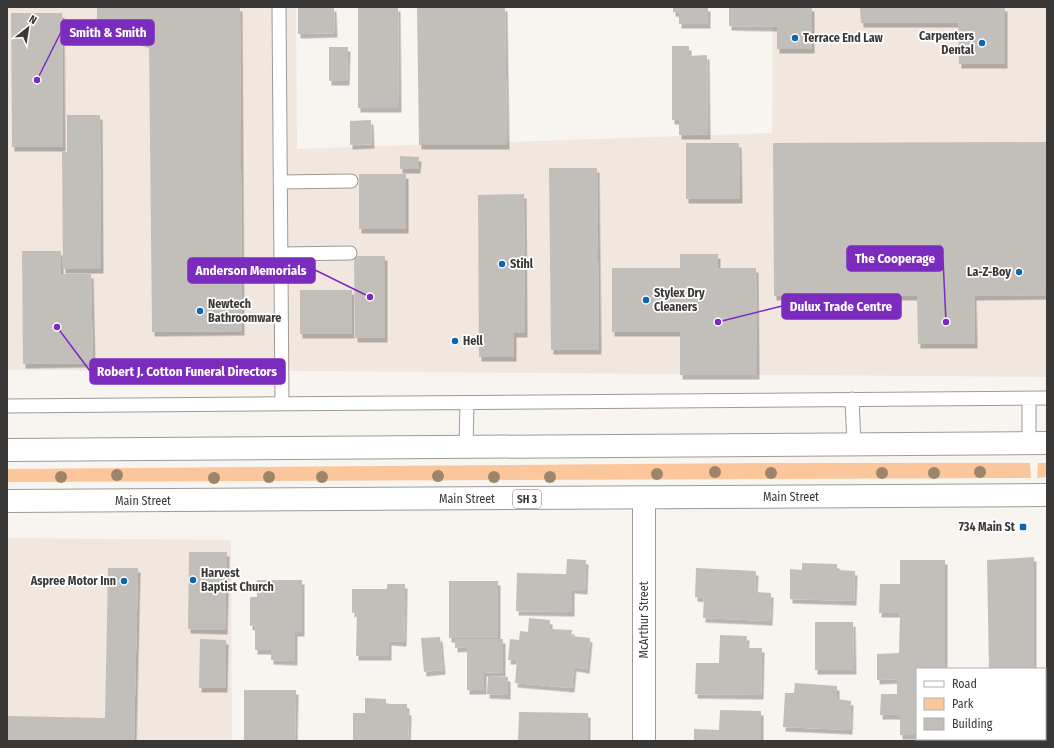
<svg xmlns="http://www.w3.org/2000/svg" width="1054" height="748" font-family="'Fira Sans Condensed',sans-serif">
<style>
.built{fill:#f2e7df}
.green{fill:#fbc69b}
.building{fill:#c2beba;filter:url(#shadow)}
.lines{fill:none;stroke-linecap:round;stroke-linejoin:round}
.service-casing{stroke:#9f9a97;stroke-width:15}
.minor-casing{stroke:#9f9a97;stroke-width:24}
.trunk-casing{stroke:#9f9a97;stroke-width:24}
.service{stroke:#fff;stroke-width:13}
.minor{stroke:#fff;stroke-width:22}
.trunk{stroke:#fff;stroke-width:22}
.tree{fill:#9d856c}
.poi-dot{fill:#0b66b3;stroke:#fff;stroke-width:1.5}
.labels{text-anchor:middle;stroke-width:3.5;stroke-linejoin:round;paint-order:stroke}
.shield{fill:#fff;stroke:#767473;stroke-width:1}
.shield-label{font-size:11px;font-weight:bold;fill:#3b3937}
.poi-label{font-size:12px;font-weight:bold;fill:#3b3937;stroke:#fff;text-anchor:start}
.street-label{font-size:12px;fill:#3b3937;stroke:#fff}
.leader{fill:none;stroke:#7b2cbf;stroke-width:1.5}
.callout-dot{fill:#7b2cbf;stroke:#fff;stroke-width:1.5}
.callout{fill:#7b2cbf;stroke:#7b2cbf;stroke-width:1.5}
.callout-label{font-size:13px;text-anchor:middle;font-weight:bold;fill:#fff}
</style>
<defs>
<filter id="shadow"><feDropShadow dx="2.5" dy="4.5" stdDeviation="0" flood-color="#0004"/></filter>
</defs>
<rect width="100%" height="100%" fill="#f8f4f0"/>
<path class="built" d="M 7,7 L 296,7 L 297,149 L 772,133 L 773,7 L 1047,7 L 1047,377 L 299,371 L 7,370 Z
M 7,538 L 231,540 L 232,741 L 7,741 Z"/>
<path class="green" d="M 779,463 L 1030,463 L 1031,478 L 7,482 L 7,469 Z
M 1038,463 L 1047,463 L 1047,477 L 1037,478 Z"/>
<path class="building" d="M 97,7 L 240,7 L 242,331 L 152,332 L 149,44 L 97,29 Z
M 298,7 L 334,7 L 335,33 L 298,34 Z
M 358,7 L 398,7 L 399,108 L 358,108 Z
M 417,7 L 505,7 L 507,145 L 419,145 Z
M 673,7 L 708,7 L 708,24 L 679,24 L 679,13 L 673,12 Z
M 729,7 L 812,7 L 812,49 L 777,49 L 777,27 L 729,26 Z
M 860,7 L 1005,7 L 1005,64 L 959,64 L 958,23 L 861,23 Z
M 11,13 L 62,13 L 63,147 L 12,147 Z
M 672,46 L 689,46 L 689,56 L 707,55 L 708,135 L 679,135 L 679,120 L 672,120 Z
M 329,47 L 348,47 L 347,81 L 329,81 Z
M 67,115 L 100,115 L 101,269 L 63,269 L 62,151 L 67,152 Z
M 371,120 L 372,144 L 350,145 L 350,121 Z
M 1047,142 L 1047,295 L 974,296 L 975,344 L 918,344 L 917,296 L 774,296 L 773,143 Z
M 686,143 L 739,143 L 740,199 L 686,199 Z
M 400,156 L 419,157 L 418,169 L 400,169 Z
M 549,168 L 597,168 L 599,350 L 551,350 Z
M 359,174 L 406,174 L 406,229 L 359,229 Z
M 524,194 L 525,333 L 514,333 L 514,357 L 479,357 L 478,195 Z
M 22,251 L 61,251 L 61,274 L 91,274 L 93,363 L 23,364 Z
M 680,254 L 718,254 L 718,268 L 756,268 L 757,375 L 680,375 L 680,332 L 612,332 L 612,268 L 680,268 Z
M 354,256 L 385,256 L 385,338 L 355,338 Z
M 300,290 L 352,290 L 352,334 L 300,334 Z
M 189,552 L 227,552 L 225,630 L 188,629 Z
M 1034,557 L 1034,669 L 989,669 L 987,560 Z
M 567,559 L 586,560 L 585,590 L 572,589 L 572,612 L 516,611 L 517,573 L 566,574 Z
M 900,560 L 945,560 L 945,669 L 917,669 L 917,735 L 900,735 L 900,715 L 880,715 L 881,694 L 897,694 L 897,679 L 877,680 L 877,654 L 899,653 L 900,613 L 879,613 L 880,584 L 900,584 Z
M 802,563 L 837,564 L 837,570 L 855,571 L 854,601 L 790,599 L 790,569 L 802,570 Z
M 108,568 L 138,568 L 134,741 L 7,741 L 7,716 L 105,718 Z
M 696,568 L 756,571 L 755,592 L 771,593 L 770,621 L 703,618 L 704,598 L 695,597 Z
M 257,580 L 302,580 L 302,632 L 295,632 L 295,661 L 271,660 L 271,650 L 255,650 L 255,625 L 250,626 L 250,597 L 257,597 Z
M 449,581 L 498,581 L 498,638 L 449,638 Z
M 387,584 L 405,584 L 404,642 L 389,641 L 389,656 L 356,656 L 357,612 L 352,613 L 352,589 L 387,589 Z
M 529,618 L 550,620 L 550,629 L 572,630 L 571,636 L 590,638 L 587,669 L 574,667 L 572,688 L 515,683 L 517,660 L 508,660 L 510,639 L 519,640 L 520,631 L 528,632 Z
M 815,622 L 853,622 L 854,670 L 815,670 Z
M 720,635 L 747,636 L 746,648 L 762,648 L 761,695 L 695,694 L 696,663 L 719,663 Z
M 440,637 L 443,670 L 424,672 L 421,638 Z
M 200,639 L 226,640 L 225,688 L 199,688 Z
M 455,639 L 503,639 L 503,673 L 484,672 L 484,690 L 467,690 L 467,647 L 455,648 Z
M 488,676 L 508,677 L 508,695 L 487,694 Z
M 795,683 L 837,686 L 837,699 L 851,701 L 850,730 L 783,727 L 785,693 L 794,693 Z
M 244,690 L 296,690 L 295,741 L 244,741 Z
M 365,698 L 386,699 L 386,704 L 407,704 L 407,711 L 409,711 L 408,741 L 353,741 L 353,713 L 365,713 Z
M 720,710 L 761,711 L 761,741 L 694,741 L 694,729 L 719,730 Z
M 519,712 L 588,713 L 588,741 L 518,741 Z
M 1035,739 L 1044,739 L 1044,741 L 1035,741 Z"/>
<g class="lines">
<g class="service-casing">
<path id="service" d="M 279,7 L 282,404
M 280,182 L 351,181
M 281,254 L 350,253
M 1029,398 L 1029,443
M 852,399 L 854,445
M 7,406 L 1047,398
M 466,447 L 467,403"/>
</g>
<g class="minor-casing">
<path id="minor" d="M 644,498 L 644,741"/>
</g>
<g class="trunk-casing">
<path id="trunk" d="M 7,450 L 1047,443
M 7,501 L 1047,495"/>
</g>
<use href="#service" class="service"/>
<use href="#minor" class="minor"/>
<use href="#trunk" class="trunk"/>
</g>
<g class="tree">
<circle cx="715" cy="472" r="6"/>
<circle cx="980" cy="472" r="6"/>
<circle cx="771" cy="473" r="6"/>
<circle cx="882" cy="473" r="6"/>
<circle cx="934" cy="473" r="6"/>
<circle cx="657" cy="474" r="6"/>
<circle cx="117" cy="475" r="6"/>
<circle cx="438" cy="476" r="6"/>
<circle cx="61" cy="477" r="6"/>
<circle cx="269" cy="477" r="6"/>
<circle cx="322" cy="477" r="6"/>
<circle cx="494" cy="477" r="6"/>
<circle cx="550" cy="477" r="6"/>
<circle cx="214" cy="478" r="6"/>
</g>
<g class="poi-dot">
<circle cx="795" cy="38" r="4"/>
<circle cx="982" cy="43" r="4"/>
<circle cx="502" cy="264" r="4"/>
<circle cx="1019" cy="272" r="4"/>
<circle cx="646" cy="300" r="4"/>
<circle cx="200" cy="311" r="4"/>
<circle cx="455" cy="341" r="4"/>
<rect x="1019" y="523" width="8" height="8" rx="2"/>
<circle cx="193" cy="580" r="4"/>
<circle cx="124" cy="581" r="4"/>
</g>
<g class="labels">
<rect class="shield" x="513" y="490" width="28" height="18" rx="3"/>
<g class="shield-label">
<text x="527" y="503">SH 3</text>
</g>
<g class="poi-label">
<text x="974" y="40" text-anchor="end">Carpenters<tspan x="974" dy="14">Dental</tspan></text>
<text x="803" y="42">Terrace End Law</text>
<text x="510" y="268">Stihl</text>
<text x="1011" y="276" text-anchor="end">La-Z-Boy</text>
<text x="654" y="297">Stylex Dry<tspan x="654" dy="14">Cleaners</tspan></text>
<text x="208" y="308">Newtech<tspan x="208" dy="14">Bathroomware</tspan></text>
<text x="463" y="345">Hell</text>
<text x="1015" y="531" text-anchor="end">734 Main St</text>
<text x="201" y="577">Harvest<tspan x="201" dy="14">Baptist Church</tspan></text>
<text x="116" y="585" text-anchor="end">Aspree Motor Inn</text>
</g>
<g class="street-label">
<text x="791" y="501">Main Street</text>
<text x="467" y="503">Main Street</text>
<text x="143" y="505">Main Street</text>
<text transform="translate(644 620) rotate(-90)" y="4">McArthur Street</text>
</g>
</g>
<path class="leader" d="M37 80L61 32M946 322L943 259M370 297L315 270M718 322L782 306M57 327L90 371"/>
<g class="callout-dot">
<circle cx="37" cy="80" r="4"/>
<circle cx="946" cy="322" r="4"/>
<circle cx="370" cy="297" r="4"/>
<circle cx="718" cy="322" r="4"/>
<circle cx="57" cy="327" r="4"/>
</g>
<g class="callout">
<rect x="61" y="20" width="93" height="25" rx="4"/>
<rect x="847" y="246" width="96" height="25" rx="4"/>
<rect x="188" y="258" width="127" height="25" rx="4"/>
<rect x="782" y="294" width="119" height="25" rx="4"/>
<rect x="90" y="359" width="195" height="25" rx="4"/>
</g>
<g class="callout-label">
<text x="108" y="37">Smith &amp; Smith</text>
<text x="895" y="263">The Cooperage</text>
<text x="251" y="275">Anderson Memorials</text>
<text x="841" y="311">Dulux Trade Centre</text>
<text x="187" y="376">Robert J. Cotton Funeral Directors</text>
</g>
<rect width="1054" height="748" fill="none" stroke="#3b3937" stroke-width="16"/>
<rect x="916" y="668" width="130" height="72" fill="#ffffff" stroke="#b1b0af"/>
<rect x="924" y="681" width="20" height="6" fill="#ffffff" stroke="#b1b0af"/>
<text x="952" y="688" font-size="12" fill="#3b3937">Road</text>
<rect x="924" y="698" width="20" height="12" fill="#fbc69b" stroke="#b1b0af"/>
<text x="952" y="708" font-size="12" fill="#3b3937">Park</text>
<rect x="924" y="718" width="20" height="12" fill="#c2beba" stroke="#b1b0af"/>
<text x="952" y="728" font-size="12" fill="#3b3937">Building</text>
<g transform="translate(28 28) rotate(30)" stroke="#ffffff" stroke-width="3" paint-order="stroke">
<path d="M0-3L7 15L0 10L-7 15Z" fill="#3b3937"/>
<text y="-6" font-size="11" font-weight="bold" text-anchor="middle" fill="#3b3937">N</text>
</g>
</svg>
